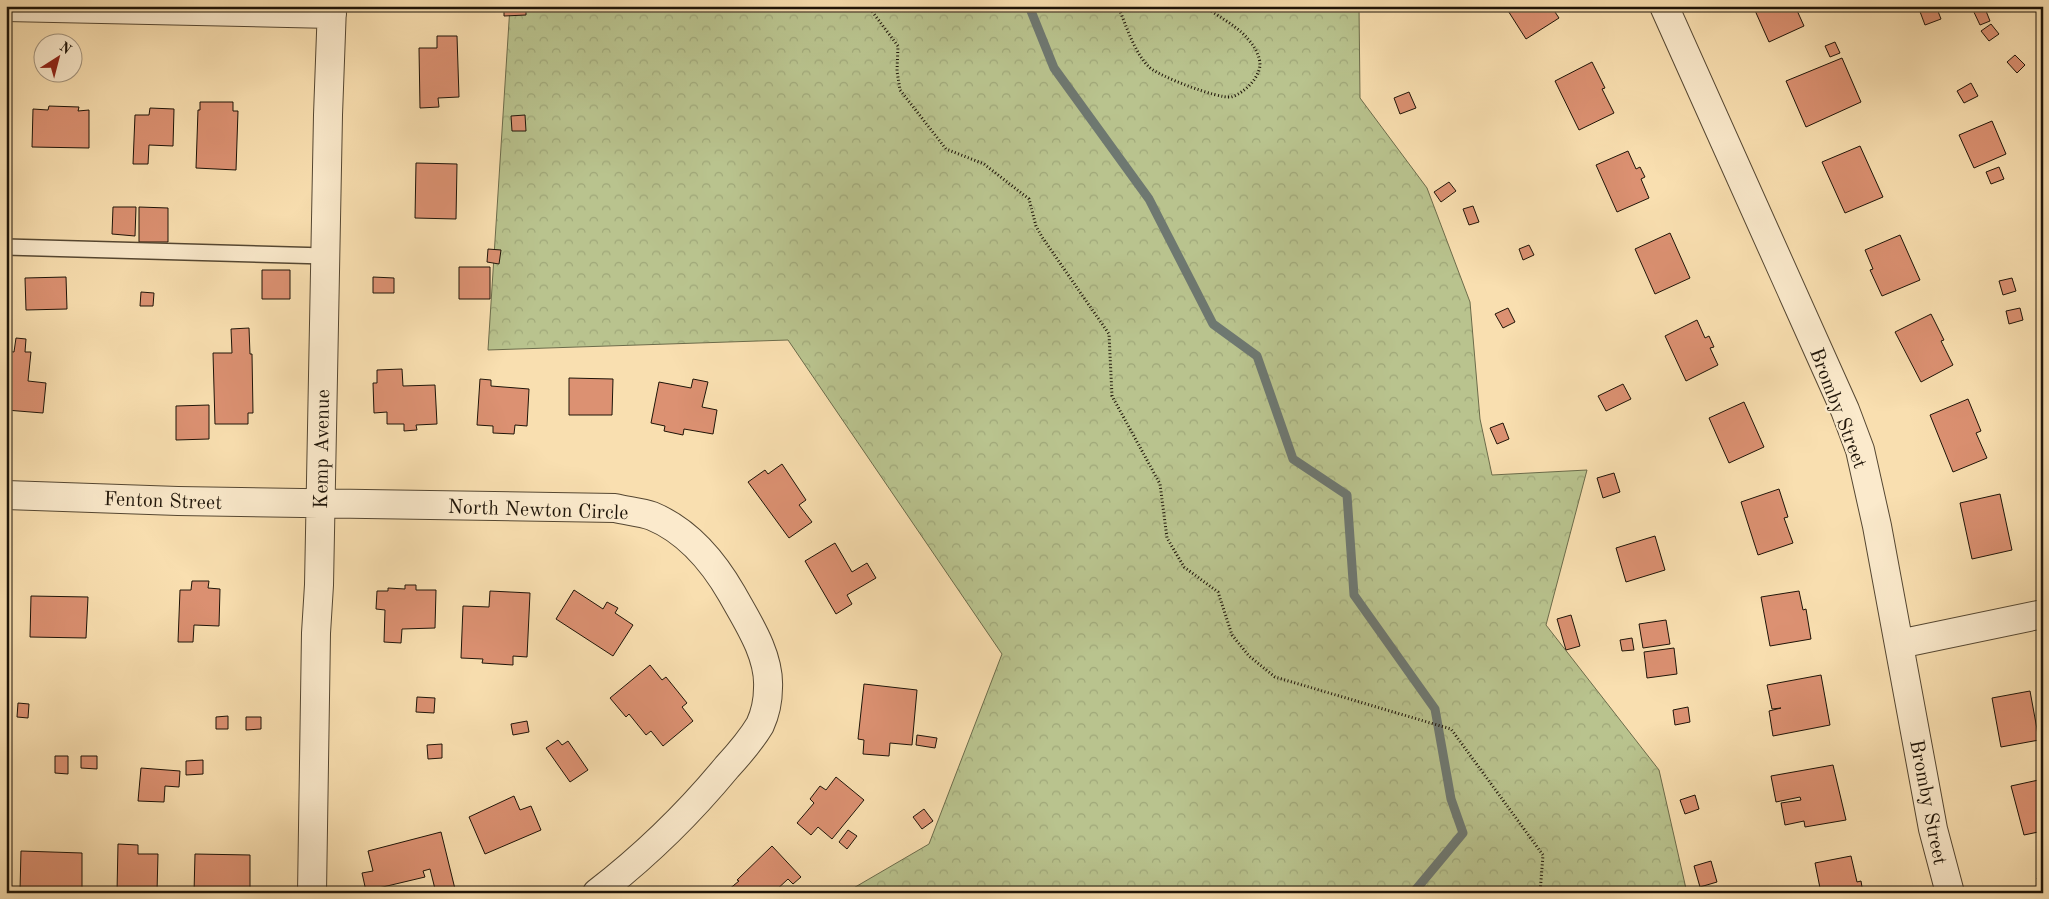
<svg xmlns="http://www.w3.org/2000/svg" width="2049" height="899" font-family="'Old Standard TT',serif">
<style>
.forest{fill:url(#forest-crowns);stroke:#6c6c4b}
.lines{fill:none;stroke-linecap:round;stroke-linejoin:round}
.stream{stroke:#6e7871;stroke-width:9}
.building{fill:#dc9172;stroke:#1e1408}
.service-casing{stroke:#554732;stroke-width:18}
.minor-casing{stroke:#554732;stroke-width:30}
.path{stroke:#1e1408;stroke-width:3;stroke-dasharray:1 2.5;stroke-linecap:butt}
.service{stroke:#fbeacc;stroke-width:15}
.minor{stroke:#fbeacc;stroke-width:28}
.labels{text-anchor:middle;stroke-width:4.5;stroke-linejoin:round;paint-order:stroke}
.street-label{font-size:20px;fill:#1e1408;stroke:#fbeacc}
</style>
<defs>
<pattern id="forest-crowns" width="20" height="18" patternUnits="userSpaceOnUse" patternTransform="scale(1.25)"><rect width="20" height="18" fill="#b9c38e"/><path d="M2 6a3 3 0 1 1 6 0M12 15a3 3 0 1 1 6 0" fill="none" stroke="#9fa779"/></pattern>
</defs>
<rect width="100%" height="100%" fill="#f9dfb0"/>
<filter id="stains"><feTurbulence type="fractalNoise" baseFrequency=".004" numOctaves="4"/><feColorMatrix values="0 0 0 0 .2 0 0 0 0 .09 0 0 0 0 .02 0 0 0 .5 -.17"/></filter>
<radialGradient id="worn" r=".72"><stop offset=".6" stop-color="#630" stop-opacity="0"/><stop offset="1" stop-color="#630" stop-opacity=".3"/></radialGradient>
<path class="forest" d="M 510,6 L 1359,6 L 1360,98 L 1427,188 L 1470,302 L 1480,419 L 1492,475 L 1587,470 L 1546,625 L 1659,770 L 1687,893 L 845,893 L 929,844 L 1002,654 L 788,340 L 488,350 Z"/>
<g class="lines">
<path class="stream" d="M 1029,6 L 1054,68 L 1149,199 L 1213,324 L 1257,356 L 1293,459 L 1347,495 L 1354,595 L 1435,709 L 1451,799 L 1463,833 L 1413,893"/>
</g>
<path class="building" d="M 378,6 L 410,6 L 410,11 L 377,10 Z
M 504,6 L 533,6 L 533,8 L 526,8 L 526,15 L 504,16 Z
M 1505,6 L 1551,6 L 1559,18 L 1526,39 Z
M 1753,6 L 1795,6 L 1804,26 L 1769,42 Z
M 1925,6 L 1936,6 L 1941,19 L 1925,25 L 1919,9 Z
M 1977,6 L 1984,6 L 1990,21 L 1980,25 L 1972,8 Z
M 1991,24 L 1999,34 L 1989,41 L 1981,31 Z
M 437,36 L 457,36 L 459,97 L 438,98 L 439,107 L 420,108 L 419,48 L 437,48 Z
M 1835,42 L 1840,53 L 1830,57 L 1825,46 Z
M 2015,55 L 2025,65 L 2017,73 L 2007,62 Z
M 1842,58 L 1861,102 L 1806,127 L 1786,81 Z
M 1592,62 L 1605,88 L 1602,89 L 1614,113 L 1579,130 L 1555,81 Z
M 1971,83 L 1978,96 L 1964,103 L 1957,91 Z
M 1409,92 L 1416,108 L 1400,114 L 1394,98 Z
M 200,102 L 233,102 L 233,111 L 238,111 L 236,170 L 196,168 L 198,110 L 200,110 Z
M 49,106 L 79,107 L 78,111 L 89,110 L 89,148 L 32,147 L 33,109 L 48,110 Z
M 150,108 L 174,109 L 173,146 L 149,145 L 148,164 L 133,164 L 135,115 L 149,115 Z
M 525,115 L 526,131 L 512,131 L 511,116 Z
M 1992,121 L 2006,154 L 1974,168 L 1959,135 Z
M 1860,146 L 1883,197 L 1845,213 L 1822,162 Z
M 1628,151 L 1636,169 L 1640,167 L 1645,177 L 1641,179 L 1649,198 L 1617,212 L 1596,165 Z
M 416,163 L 457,164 L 456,219 L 415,218 Z
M 1999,167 L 2004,179 L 1991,184 L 1986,172 Z
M 1449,182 L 1456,191 L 1441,202 L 1434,192 Z
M 1473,206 L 1479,222 L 1469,225 L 1463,209 Z
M 113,207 L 136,207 L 135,236 L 112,234 Z
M 139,207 L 168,208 L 168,242 L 139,242 Z
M 1670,233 L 1690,278 L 1655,294 L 1635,249 Z
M 1900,235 L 1920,280 L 1882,296 L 1870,270 L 1873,269 L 1865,250 Z
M 1529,245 L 1534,255 L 1523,260 L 1519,249 Z
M 488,249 L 501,250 L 499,264 L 487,262 Z
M 459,267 L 490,267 L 490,299 L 459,299 Z
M 262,270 L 290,270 L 290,299 L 262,299 Z
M 66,277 L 67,309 L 26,310 L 25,278 Z
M 373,277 L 394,278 L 394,293 L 373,293 Z
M 2012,278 L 2016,291 L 2003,295 L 1999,281 Z
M 141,292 L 154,293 L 153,306 L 140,306 Z
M 1508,308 L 1515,322 L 1503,328 L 1495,314 Z
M 2020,308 L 2023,320 L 2009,324 L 2006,311 Z
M 1931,314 L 1944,340 L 1941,341 L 1953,365 L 1921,382 L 1895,332 Z
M 1697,320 L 1705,338 L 1709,336 L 1714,347 L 1710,348 L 1718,365 L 1686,381 L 1665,336 Z
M 249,328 L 250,354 L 252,354 L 253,413 L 248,413 L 248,424 L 215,424 L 213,353 L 232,353 L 231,329 Z
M 16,338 L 26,339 L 25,352 L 31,352 L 28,381 L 46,383 L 43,413 L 6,410 L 6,351 L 14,352 Z
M 402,369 L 403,386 L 435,385 L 437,424 L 416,425 L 417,430 L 404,431 L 404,424 L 387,424 L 387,412 L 374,413 L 373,383 L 377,383 L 377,370 Z
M 569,378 L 613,379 L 612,415 L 569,415 Z
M 480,379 L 491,380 L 491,386 L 529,389 L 527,426 L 515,425 L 514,434 L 493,433 L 493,426 L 477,425 Z
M 693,379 L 708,382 L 702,407 L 717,410 L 713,434 L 684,429 L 683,435 L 664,431 L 665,426 L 651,423 L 659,382 L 691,388 Z
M 1623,384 L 1631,399 L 1606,411 L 1598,396 Z
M 1968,399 L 1981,431 L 1976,433 L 1987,458 L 1953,472 L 1930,415 Z
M 1744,402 L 1764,447 L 1729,463 L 1709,418 Z
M 209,405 L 209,439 L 176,440 L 176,406 Z
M 1503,423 L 1509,439 L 1497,444 L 1490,428 Z
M 782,464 L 806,500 L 799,505 L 812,522 L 789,538 L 748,482 L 765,470 L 768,474 Z
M 1614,473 L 1620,492 L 1603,498 L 1597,478 Z
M 1779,489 L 1788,517 L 1784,518 L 1793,543 L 1758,555 L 1741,502 Z
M 2000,494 L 2012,550 L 1972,559 L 1960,503 Z
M 1655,536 L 1665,570 L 1626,582 L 1616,548 Z
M 835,543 L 852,572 L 867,563 L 876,578 L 847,595 L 852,604 L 836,614 L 805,561 Z
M 192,581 L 209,581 L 208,588 L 220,589 L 219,626 L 194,625 L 193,642 L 178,642 L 180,590 L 191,590 Z
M 405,585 L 416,585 L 416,590 L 436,590 L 435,628 L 402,629 L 401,643 L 384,642 L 385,610 L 376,609 L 377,591 L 388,591 L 388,588 L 405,589 Z
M 574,590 L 603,609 L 607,602 L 618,608 L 615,613 L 633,625 L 613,656 L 556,619 Z
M 490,591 L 530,593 L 527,657 L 513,656 L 513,665 L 482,663 L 483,659 L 461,658 L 463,606 L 489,607 Z
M 1799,591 L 1803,610 L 1806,609 L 1811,639 L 1770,646 L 1761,597 Z
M 31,596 L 88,597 L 86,638 L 30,637 Z
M 1571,615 L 1580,646 L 1566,650 L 1557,619 Z
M 1666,620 L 1670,644 L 1643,648 L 1639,624 Z
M 1632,638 L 1634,650 L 1622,651 L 1620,640 Z
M 1674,648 L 1677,674 L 1647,678 L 1644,652 Z
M 650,665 L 662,680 L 666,677 L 687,703 L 682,707 L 693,721 L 663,746 L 651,731 L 646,735 L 629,714 L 626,717 L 610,698 Z
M 1821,675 L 1830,725 L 1773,736 L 1769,711 L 1781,708 L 1772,709 L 1767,685 Z
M 864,684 L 917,690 L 912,745 L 890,743 L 889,756 L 863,754 L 864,740 L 858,739 Z
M 2030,691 L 2039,740 L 2001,747 L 1992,698 Z
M 417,697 L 435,698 L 434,713 L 416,712 Z
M 18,703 L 29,704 L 28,718 L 17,717 Z
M 1688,707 L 1690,722 L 1675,725 L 1673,710 Z
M 228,716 L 228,729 L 216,729 L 216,717 Z
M 246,717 L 261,717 L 261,729 L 246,730 Z
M 527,721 L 529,732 L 513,735 L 511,724 Z
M 917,735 L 937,738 L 935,748 L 916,745 Z
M 558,740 L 562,745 L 568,741 L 588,770 L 570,782 L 546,748 Z
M 442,744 L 442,758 L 428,759 L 427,745 Z
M 55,756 L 68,756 L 68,774 L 55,773 Z
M 81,756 L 97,756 L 97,769 L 81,768 Z
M 203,760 L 203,774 L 186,775 L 186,761 Z
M 1833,765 L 1846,820 L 1805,827 L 1804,821 L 1785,825 L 1781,803 L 1801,800 L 1800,797 L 1776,802 L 1771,776 Z
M 141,768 L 180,771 L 179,787 L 165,786 L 164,802 L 138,801 Z
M 836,777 L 864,800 L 832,839 L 818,827 L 811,835 L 797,823 L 814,803 L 810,799 L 820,786 L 826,790 Z
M 2043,779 L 2043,831 L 2024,835 L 2011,786 Z
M 1695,795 L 1699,809 L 1685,814 L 1680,800 Z
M 514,796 L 520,810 L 531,806 L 541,830 L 485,854 L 469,817 Z
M 924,809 L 933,821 L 922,829 L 913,817 Z
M 848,830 L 857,836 L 847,849 L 839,842 Z
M 441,832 L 456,893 L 436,893 L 430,869 L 423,871 L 425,877 L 366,891 L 362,873 L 373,871 L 368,851 Z
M 118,844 L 138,845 L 138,854 L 158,854 L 157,892 L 117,892 Z
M 772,846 L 801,877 L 793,884 L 788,879 L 773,893 L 730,893 L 728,890 L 739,881 L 737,880 Z
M 21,851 L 82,853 L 82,891 L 20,890 Z
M 195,854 L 250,855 L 250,893 L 194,893 Z
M 1851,856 L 1857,882 L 1861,881 L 1863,893 L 1821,893 L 1815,863 Z
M 1711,861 L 1717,882 L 1700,887 L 1694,866 Z
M 2043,876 L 2043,893 L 2042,893 L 2037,878 Z"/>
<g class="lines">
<g class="service-casing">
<path id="service" d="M 6,247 L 325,256"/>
</g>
<g class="minor-casing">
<path id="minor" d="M 1664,6 L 1845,410 L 1860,450 L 1877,526 L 1933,829 L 1950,893
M 6,7 L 332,14
M 6,495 L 178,501 L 615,508 C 627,511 641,512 652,516 C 688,531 713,561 732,594 C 747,621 770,655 768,688 C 768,700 765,714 760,725 C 751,740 739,754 727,767 C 689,813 645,856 597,893
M 1899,644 L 2043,614
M 312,893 L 316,633 L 319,585 L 328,115 L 332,6"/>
</g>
<path class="path" d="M 868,6 L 898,46 L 897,71 L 900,90 L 946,149 L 984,164 L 1029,199 L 1036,226 L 1042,237 L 1109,334 L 1112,396 L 1160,484 L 1167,538 L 1184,567 L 1218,592 L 1232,635 L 1249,656 L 1275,677 L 1451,729 L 1543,855 L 1540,893
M 1118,6 C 1126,25 1134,52 1149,67 C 1158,76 1218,99 1231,97 C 1243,94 1259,79 1260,65 C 1260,55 1253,44 1247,38 C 1236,25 1217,16 1204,6"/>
<use href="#service" class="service"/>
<use href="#minor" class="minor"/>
</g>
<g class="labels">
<g class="street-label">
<text transform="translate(1839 408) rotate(69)" y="7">Bromby Street</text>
<text transform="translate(321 449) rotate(-89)" y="7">Kemp Avenue</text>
<text transform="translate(163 500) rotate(2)" y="7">Fenton Street</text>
<text transform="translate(538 509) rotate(2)" y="7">North Newton Circle</text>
<text transform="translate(1929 802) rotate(79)" y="7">Bromby Street</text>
</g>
</g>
<rect width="2049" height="899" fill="none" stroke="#f9dfb0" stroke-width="25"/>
<rect x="8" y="8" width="2034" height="884" fill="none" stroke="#1e1408" stroke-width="2.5"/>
<rect x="12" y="12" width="2024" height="874" fill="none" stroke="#1e1408"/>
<g transform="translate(58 58) rotate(36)"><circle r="24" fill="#fbeacc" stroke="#a3947e"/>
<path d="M0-4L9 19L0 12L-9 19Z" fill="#8f2418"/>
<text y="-8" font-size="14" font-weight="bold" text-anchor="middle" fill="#1e1408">N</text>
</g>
<rect width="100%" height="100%" filter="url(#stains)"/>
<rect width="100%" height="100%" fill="url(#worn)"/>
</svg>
